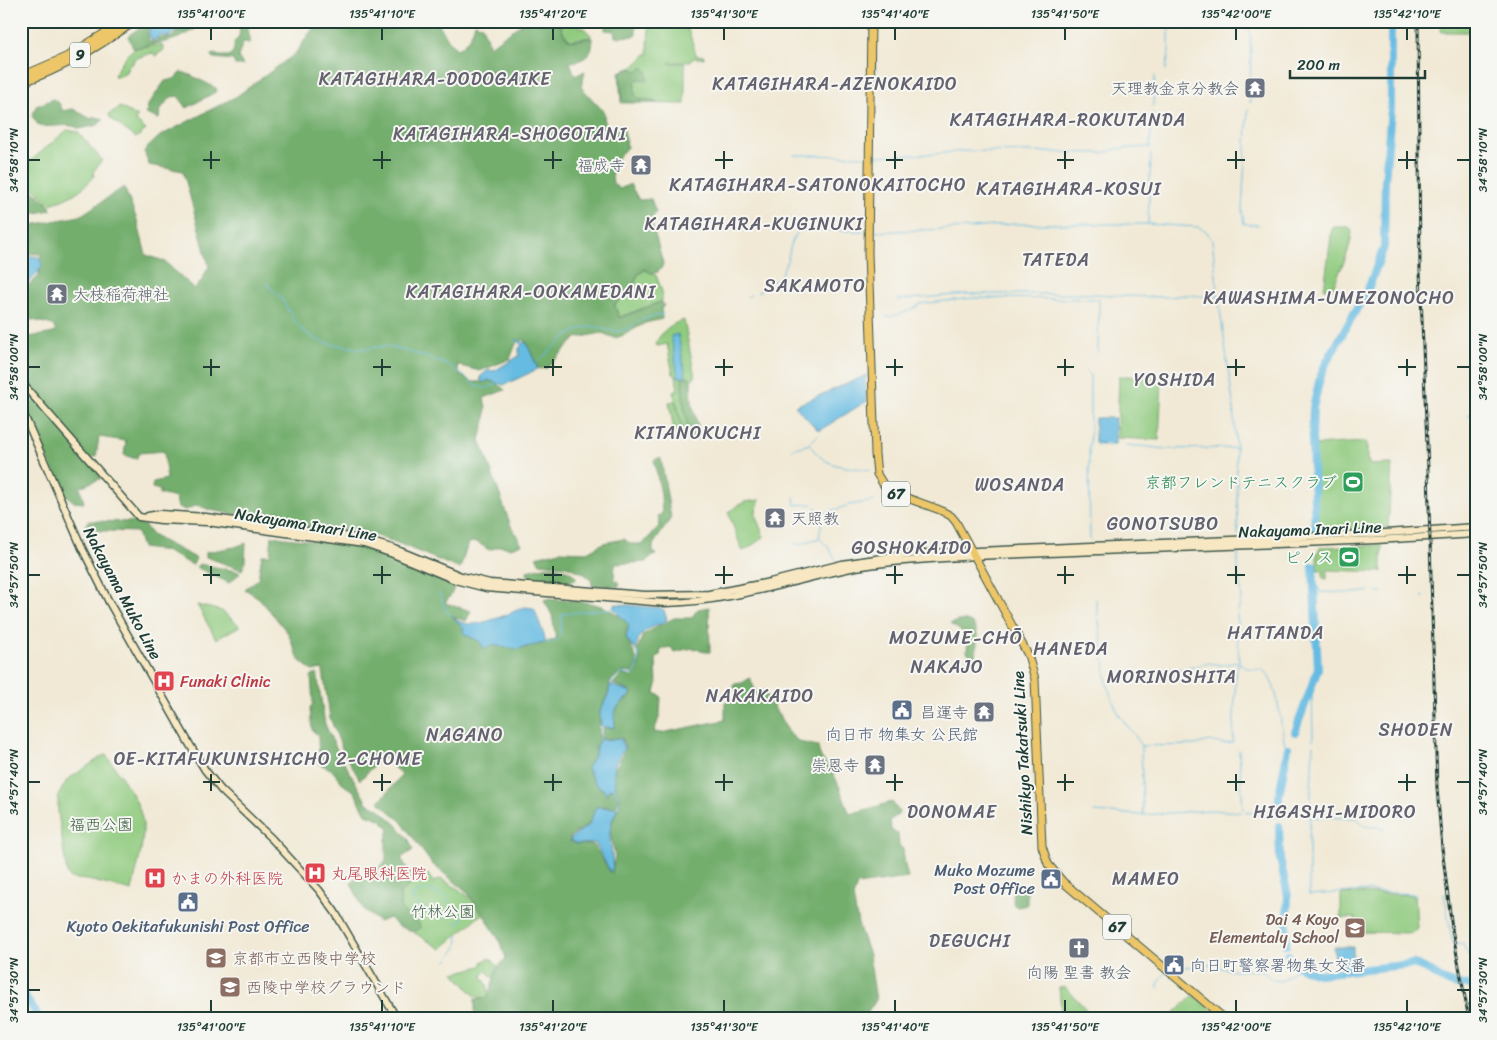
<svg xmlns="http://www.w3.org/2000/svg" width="1497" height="1040" font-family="Sriracha,'Klee One',sans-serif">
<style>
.green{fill:#8fca7e;stroke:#578459}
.forest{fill:#73ae6d;stroke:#497650}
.water{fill:#66bbe2;stroke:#427c8b}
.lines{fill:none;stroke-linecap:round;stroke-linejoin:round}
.stream{stroke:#66bbe2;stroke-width:1}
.river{stroke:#66bbe2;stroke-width:8}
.secondary-casing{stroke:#3e574c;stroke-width:9}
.primary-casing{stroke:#3e574c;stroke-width:9}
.trunk-casing{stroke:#3e574c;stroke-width:10}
.secondary{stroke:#f7e8c3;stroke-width:6}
.primary{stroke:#ecc669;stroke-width:7}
.trunk{stroke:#ecc669;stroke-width:8}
.rail-casing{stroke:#1f3d34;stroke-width:3}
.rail{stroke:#f6f6f2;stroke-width:1;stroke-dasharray:4;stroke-linecap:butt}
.ticks{fill:none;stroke:#1f3d34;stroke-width:2}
.labels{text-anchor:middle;stroke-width:4;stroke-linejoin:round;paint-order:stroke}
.shield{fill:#f6f6f2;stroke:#60746d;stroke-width:1}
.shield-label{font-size:15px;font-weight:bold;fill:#1f3d34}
.worship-label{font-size:16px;fill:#5b616d;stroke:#f6f6f2;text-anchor:end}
.leisure-label{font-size:16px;fill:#27864d;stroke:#f6f6f2;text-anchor:end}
.street-label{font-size:16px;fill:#1f3d34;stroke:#f6f6f2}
.health-label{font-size:16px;fill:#be3a42;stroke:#f6f6f2;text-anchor:start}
.service-label{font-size:16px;fill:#4e5e75;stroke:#f6f6f2}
.park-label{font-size:16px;fill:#3b6046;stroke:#f6f6f2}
.education-label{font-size:16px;fill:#785e54;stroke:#f6f6f2;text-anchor:start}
.neighbourhood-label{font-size:18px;letter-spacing:1px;fill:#656270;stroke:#f6f6f2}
.quarter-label{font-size:19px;letter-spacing:1px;fill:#656270;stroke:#f6f6f2}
.neatline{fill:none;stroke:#1f3d34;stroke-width:2}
.ticks-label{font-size:12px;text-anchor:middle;fill:#1f3d34}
</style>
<rect width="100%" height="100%" fill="#f6f6f2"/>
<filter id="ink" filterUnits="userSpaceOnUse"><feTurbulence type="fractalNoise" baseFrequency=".02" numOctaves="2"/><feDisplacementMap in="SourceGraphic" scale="10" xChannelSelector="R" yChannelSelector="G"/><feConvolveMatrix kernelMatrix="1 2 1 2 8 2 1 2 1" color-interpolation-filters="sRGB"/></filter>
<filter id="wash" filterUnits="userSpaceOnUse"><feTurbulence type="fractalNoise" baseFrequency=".0096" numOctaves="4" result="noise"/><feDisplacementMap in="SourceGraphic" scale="20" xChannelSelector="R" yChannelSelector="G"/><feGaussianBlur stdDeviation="1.12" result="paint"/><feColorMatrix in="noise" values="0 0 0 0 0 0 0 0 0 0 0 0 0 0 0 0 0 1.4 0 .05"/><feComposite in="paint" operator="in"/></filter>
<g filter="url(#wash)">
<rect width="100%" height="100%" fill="#f1e9d5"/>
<path class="green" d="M 562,21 L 577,21 L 580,27 L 583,27 L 591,35 L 591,37 L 570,40 C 565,35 560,29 562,21 Z
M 649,21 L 687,21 L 687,31 L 689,31 L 696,55 L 704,56 L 704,58 L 694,58 L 690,61 L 669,63 L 685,63 L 685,104 L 621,103 L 619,72 L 633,67 L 646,54 L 649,54 L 648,52 Z
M 1441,21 L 1476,21 L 1476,32 L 1441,32 Z
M 162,45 L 164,50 L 155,56 L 152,53 L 134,59 L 133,63 L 128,66 L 126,72 L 119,76 L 114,76 C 117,68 127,53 134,49 C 141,46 155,46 162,45 Z
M 120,107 L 138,117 L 135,120 L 146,130 L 136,138 L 110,118 L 109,114 Z
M 67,130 L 78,132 L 102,160 L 93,172 L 94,177 C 81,191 69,199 50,204 L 21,176 L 21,169 Z
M 1334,227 L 1349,227 L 1352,230 C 1351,251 1340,270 1332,289 L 1324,289 L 1332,229 Z
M 645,270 L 656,275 L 662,291 L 662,301 L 619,317 L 615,305 L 634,286 L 638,275 Z
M 684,320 L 695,377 L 691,380 L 691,387 L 684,391 L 695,438 L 687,440 L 673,392 L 678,390 L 676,376 L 673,374 L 667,344 L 657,346 L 656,343 C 662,330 671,324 684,320 Z
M 1119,376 L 1158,377 L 1162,380 L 1159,440 L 1117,438 Z
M 675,401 L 684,438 L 676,441 L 669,402 Z
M 1363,442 L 1367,443 L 1367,461 L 1369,461 L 1369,465 L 1392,464 L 1388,528 L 1321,532 L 1317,525 L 1314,445 Z
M 760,500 L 756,511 L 756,517 L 764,537 L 744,551 L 742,550 L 728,512 L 744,502 Z
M 1382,545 L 1382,572 L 1327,570 L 1327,579 L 1323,578 L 1323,570 L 1317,570 L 1317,554 L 1320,547 Z
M 197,605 L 222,611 L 240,626 L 216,639 Z
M 104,755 L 107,756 C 120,776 141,800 143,825 C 144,847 136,870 132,891 L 93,881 L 70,878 L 67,874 L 58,813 L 58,796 L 67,780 Z
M 428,874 L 433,882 L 441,879 C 460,889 470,895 482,914 L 441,949 L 413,932 L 420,928 L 400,909 L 400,893 L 415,881 Z
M 1359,893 L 1415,895 L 1417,928 L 1412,933 L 1355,932 L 1355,918 L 1341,918 L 1341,894 Z
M 490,958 L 498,966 L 496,980 L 486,971 L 482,976 C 487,984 491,990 487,999 L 475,996 L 454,973 L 481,966 L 483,961 Z
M 1065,987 L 1084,1007 L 1091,1019 L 1062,1019 L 1059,988 Z
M 1194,995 L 1213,1011 L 1213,1018 L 1171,1019 L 1169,1017 Z"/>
<path class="forest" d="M 148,21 L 152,21 C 147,28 147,33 149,41 L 157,42 L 158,38 L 161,37 L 165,38 L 173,37 L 176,31 L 185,31 L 187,25 L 186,21 L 191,21 L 194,27 L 194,30 C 178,40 167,42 149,45 C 143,46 139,48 133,48 L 128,36 Z
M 239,21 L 246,22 L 250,43 L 243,42 L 238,57 L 243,65 L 235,65 L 233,60 L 213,58 L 212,55 L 214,54 L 220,56 L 229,56 C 234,52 235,48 234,42 C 242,37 239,29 239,21 Z
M 318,21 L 437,21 L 451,44 L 457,49 C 466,45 473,33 475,23 L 482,26 L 490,46 L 525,21 L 549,24 L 561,21 C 559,29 565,36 570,41 L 592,38 C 595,53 585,61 570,62 L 575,76 L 585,71 L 581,87 L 604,112 L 605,128 L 624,130 L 627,147 C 615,161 610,164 613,184 L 620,189 L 630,184 L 639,200 L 651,199 L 656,212 L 651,220 L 663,263 L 662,267 L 658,272 L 651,273 L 645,269 L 638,274 L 633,286 L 614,305 L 619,318 L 662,302 L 664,305 L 661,309 L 662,319 L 645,323 L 624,335 L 615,338 L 602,333 L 576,338 L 547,368 L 539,369 L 525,340 L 517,341 L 510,359 L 480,371 L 457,365 L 459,374 C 463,377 469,381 474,382 C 491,382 490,377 505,390 L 484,398 L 486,408 L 485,421 L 480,440 L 511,526 L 522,544 L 511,548 L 501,546 L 489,550 L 477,542 L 468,543 L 460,569 L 400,544 L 362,531 L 317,528 L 210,510 L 197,505 L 186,510 L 178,508 L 176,498 L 159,494 L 160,490 L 152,488 L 153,482 L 167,479 L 164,451 L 139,453 L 136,459 L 124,455 L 126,441 L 99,437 L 96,457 L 88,458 L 102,478 L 80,487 L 84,503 L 74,502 L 63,492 L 25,408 L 37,399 L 21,377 L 21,340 C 30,335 45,336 56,332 L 53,325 L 21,317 L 21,283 L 29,285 L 39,276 L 41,254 L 21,253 L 21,227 L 80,216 L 124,187 L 137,220 L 146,255 L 164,261 L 195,289 L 202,280 L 209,266 L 183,171 L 149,165 L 144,151 L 160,136 L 237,96 L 295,54 Z
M 620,21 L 622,27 L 636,26 L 636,36 L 615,37 L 614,31 L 605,30 L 605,23 L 611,24 Z
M 643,67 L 647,71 L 648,80 L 638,79 L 635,82 L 635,94 L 639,99 L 654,100 L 657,103 L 622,101 L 620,72 L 632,69 L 637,71 Z
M 181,72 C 187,72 209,85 216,88 L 217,91 L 187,108 L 178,96 L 171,97 L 160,110 L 159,119 L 146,114 L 148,105 L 165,81 L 174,79 Z
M 53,99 L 59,103 L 63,111 L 73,109 L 91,119 L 95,117 L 104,119 L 98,125 L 79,129 C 72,122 51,128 39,126 L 32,116 L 36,106 Z
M 21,180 L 50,206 L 51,210 L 21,216 Z
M 682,377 L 690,377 L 692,403 L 701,438 L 688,439 C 687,418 681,398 682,377 Z
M 659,458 L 661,459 L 671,518 L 653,545 L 653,553 L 657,554 L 648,559 L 647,562 L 615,564 L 614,579 L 620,583 L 618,587 L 592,585 L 591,579 L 583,573 L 566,566 L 540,563 L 536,557 L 560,551 L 587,552 L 603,543 L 624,539 L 631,544 L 643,544 L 660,525 L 658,516 L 662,514 L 661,494 L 654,460 Z
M 88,521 L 136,522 L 145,526 L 152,535 L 166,543 L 196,558 L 193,565 L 165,551 L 142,548 L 137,532 L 83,530 Z
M 272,536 C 302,541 333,541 363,548 C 395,556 424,574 455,586 L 451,595 L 445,603 L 471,611 L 466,621 L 454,617 L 463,628 L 464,634 C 497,651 522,651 556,639 L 552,615 L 544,600 L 547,599 C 580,602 605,599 629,625 C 627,629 625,633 626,637 C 630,650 643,659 633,673 L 621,672 L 610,682 L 608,693 L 600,711 L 599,741 L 594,756 L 587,769 L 595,784 L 605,791 L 606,795 L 608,795 L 608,791 L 613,788 L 618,800 L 616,807 L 597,806 L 589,824 L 570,837 L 570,841 L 576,844 L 594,845 L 610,872 L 612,873 L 615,856 L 610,831 L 613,819 L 618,809 L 620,799 L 615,788 L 614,771 L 625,749 L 622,738 L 601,739 L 603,728 L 614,728 C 616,723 614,720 614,715 C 616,706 625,701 631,696 L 632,692 L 613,684 L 622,674 L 631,677 C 640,669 641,661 637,650 L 643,635 L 650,631 L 674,618 L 691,618 L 698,609 L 709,607 L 710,652 C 704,652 702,652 697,649 C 690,647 681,651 674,652 L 671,647 L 661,649 L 660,655 L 656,659 L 657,685 L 655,693 L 661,696 L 660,715 L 654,732 L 661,733 L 725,720 L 725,702 L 738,698 L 733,684 L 742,683 L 750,678 L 756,692 L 764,691 L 790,734 L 799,742 L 818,746 C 819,761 829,764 835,777 C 841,789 844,801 850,814 L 892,802 L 899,812 L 898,815 L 890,820 L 891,830 L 898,834 L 899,845 L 903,849 L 905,865 L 908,878 L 857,885 L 853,897 L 858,924 L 869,955 L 876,1000 L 867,1014 L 861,1019 L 475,1019 L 475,999 L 487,998 L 490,992 L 496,970 L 506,958 L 498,938 L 482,912 L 465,890 L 432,864 L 400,820 L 379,802 L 402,775 L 382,757 L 360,780 L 343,751 L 330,718 L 323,671 L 322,669 L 312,671 L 299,660 L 288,633 L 259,598 L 245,589 L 258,579 L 262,555 L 270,555 Z
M 246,543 L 245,562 L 242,570 L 206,557 L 206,552 L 235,547 Z
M 199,564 L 236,571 L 240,573 L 229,583 L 196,567 Z
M 544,567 C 555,566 569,568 577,578 C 569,587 534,584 527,574 L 527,571 Z
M 957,621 C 960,621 966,620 969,622 C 981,627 977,646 975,656 L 971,656 L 967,652 L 968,635 L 950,624 Z
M 317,673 L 325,724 L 333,742 L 367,803 L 378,808 L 397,825 L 409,840 L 413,850 L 401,858 L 415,881 L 400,894 L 400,909 L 419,923 L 420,928 L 413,932 L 398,926 L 389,918 L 379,922 L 364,910 L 351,883 L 357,876 L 372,874 L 386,861 L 386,840 L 389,829 L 382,820 L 366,814 L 354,791 L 345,786 L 331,769 L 319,764 L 318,735 L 312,730 L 310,709 L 313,703 L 311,676 Z
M 1017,885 L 1021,886 L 1027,892 L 1027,905 L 1018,907 L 1014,905 L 1012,897 L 1014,887 Z"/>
<path class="water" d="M 154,21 L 184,21 L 186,26 L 183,30 L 174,31 L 172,35 L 166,37 L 161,35 L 157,37 L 156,40 L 151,40 L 149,34 L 150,25 Z
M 32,256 L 39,257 C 39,257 42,264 42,265 C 41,271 27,285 21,287 L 21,258 Z
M 678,334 L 686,377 L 678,377 L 671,336 Z
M 519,339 L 523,343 L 526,342 L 538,369 L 504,385 L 488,380 L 482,383 L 480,377 L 488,370 L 494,371 L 519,356 L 519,348 L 522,345 L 516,340 Z
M 867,375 L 865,381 L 867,401 L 820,430 L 817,429 L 795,406 Z
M 1095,418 L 1115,418 L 1115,444 L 1095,443 Z
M 615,604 L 660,608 L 664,610 L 667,620 C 658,627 645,627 639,638 C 637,642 637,646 635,650 L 626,638 L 629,625 L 613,608 Z
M 524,607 L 534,608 L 545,638 L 545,643 L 517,649 L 492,645 L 485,649 L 479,641 L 464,634 L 463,628 L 451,615 C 455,618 459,622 464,623 C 478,628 511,613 524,607 Z
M 610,685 L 631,692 L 630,696 C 619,704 612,709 615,724 L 613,728 L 601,726 L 600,712 L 609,693 Z
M 621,739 L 624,749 C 619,756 614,763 614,772 C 614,778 616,782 614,788 L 608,790 L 607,794 L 606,794 L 605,791 L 595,783 L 587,768 L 595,754 L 597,744 L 600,740 Z
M 596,807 L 618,808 C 602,836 615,844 612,871 L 610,871 L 595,843 L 577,844 L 571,841 L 571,838 L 589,825 Z
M 1334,947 L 1353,947 L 1353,967 L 1342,968 L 1342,959 L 1335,959 Z"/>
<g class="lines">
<path class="stream" d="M 1249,21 L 1251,48 L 1250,103
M 875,32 L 875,35
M 1166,70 L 1169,53 L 1169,21
M 874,87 L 876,79 L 875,51
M 1153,106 L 1155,76
M 1248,109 L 1242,210 L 1244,224 L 1258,225
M 1150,147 L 1152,113
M 1036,152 L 1103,153 L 1117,149 L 1150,147
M 794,155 L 864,156
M 873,156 L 933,154 L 965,151 L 1033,152
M 1148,223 L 1151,154
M 872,232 L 972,228 L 1014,224 L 1148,224 L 1198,227 L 1206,231 L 1212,240 L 1218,295 L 1233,403 L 1236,448 L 1238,535
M 266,283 L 281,298 L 296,323 L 306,333 L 317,340 L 330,344 L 362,349 L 387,346 L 427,357 L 452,367 L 474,384 L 483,388 L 488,388 L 499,383
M 758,292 L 764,288 L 767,282 L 778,280 L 787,261 L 792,241 L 799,230 L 865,231
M 747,297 L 751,295
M 898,300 L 967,294 L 1096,294 C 1120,296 1143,297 1167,297 C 1174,297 1180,295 1187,295 C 1197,295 1207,298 1218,296
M 886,317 C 894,317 914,310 920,304 L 972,298 L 1097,299 L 1099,301 L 1098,352
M 535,363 C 551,353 561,337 578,330 C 600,321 603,333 620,331 C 629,330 635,322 644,319 C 650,317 657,316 663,314
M 1085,371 L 1090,375 L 1090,445
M 1468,415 L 1476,415
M 818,435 L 810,443 L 810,445 C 826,469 844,466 870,470
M 1089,445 L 1090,540
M 1096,445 L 1141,446 L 1165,449 L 1235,448
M 792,449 L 810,444
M 794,497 L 795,505 L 812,504
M 815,507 L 819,515 L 823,514
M 819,538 L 828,547 L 836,560
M 796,544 L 801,544 L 819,538 L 823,514 L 849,505 L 874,501
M 1318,586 L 1320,592 L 1357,593 L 1369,591
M 1376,592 L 1382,592
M 439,593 L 447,612 L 451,615
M 1422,597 L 1424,597
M 1096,599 L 1107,683 L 1111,697 L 1119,715 L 1136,737 L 1141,746 L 1143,815 L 1211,810 L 1241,812
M 545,643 L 557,641 L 560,634 L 562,614 L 613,608
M 1240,663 L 1247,668 L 1263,670 C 1282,687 1278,727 1287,750
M 1157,670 L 1184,669 L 1209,663 L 1221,665 L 1238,662
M 612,685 L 612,681 L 621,673 L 628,675 L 634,674 L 637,669 L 639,653 L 638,654 L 635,650
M 1312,687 L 1313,740
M 600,740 L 603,726
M 1313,745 L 1309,841 L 1309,895 L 1364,891 L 1416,894
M 1141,746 L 1195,745 L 1209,741 L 1223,744 L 1233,743 L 1236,671 L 1239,663 L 1237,614 L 1242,597 L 1238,571 L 1238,551
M 1239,750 L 1243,809
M 614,788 L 619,800 L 618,808
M 1094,812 L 1142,815
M 1246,812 L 1276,817
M 1311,817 L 1357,818 L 1364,826 L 1384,828
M 1444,893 L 1453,944 L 1462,943 L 1470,958 L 1476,962
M 445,919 C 431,914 421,913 413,900 L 414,894 L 427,889 L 444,896 L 463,918 L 456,924
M 447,961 L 457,947 L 458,936
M 1174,970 L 1184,967 L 1211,965 L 1234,971 L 1261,970 L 1273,980 L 1281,981 L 1300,966
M 1158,988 L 1158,984 L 1165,974"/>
<path class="river" d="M 1315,531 L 1312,437 L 1313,408 L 1320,378 L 1326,363 L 1368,289 L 1384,247 L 1385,181 L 1391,109 L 1391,21
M 1295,732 L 1318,669 L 1313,566
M 1279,813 L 1279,795 L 1288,748
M 1279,826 L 1280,859 L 1288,896 L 1286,945
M 1288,955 C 1295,966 1307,971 1319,974 L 1413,964 C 1428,967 1438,979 1453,984 C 1461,987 1468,982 1476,987
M 21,991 L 40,1019"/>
</g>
</g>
<g filter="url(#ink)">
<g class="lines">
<g class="secondary-casing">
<path id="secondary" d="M 21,382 L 139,517 L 161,520 L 207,522 L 364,544 L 393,554 L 455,580 L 486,588 L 665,603 C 731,602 792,580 856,567 C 895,560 935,559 974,556 L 1376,540 L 1476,534
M 21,408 L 82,548 L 109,602 L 190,745 L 205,770 L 221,790 L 272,839 L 319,890 L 335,912 L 397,1019
M 148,516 L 160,514 L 206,517 L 358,538 L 395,549 L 461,576 L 490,583 L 645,595 L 709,594 L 770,582 L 842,564 L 909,554 L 1370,534 L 1476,527"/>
</g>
<g class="primary-casing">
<path id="primary" d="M 871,21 L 868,253 L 875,454 L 877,474 L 883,484 L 889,490 L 899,495 L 940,510 L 951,516 L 956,522 L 1028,655 L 1035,679 L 1042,846 L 1048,864 L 1063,882 L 1225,1019"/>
</g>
<g class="trunk-casing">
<path id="trunk" d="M 21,77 L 67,57 L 125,21
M 21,82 C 63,69 99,45 135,21"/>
</g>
<use href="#secondary" class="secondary"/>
<use href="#primary" class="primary"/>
<use href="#trunk" class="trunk"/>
<g class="rail-casing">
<path id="rail" d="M 1418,21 L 1420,271 L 1428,470 L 1437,788 L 1442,848 L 1452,929 L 1469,1019"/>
</g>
<use href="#rail" class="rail"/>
</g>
</g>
<path class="ticks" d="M 211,28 L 211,40M 382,28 L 382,40M 553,28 L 553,40M 724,28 L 724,40M 895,28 L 895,40M 1065,28 L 1065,40M 1236,28 L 1236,40M 1407,28 L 1407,40M 211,151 L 211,169M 382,151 L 382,169M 553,151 L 553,169M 724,151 L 724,169M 895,151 L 895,169M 1065,151 L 1065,169M 1236,151 L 1236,169M 1407,151 L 1407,169M 28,160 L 40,160M 203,160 L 220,160M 373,160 L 391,160M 544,160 L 562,160M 715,160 L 733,160M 886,160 L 903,160M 1057,160 L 1074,160M 1227,160 L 1245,160M 1398,160 L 1416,160M 1457,160 L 1470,160M 211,359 L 211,376M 382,359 L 382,376M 553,359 L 553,376M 724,359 L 724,376M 895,359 L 895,376M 1065,359 L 1065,376M 1236,359 L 1236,376M 1407,359 L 1407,376M 28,367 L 40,367M 203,367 L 220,367M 373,367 L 391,367M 544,367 L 562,367M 715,367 L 733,367M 886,367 L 903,367M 1057,367 L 1074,367M 1227,367 L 1245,367M 1398,367 L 1416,367M 1457,367 L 1470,367M 211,566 L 211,584M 382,566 L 382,584M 553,566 L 553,584M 724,566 L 724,584M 895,566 L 895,584M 1065,566 L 1065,584M 1236,566 L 1236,584M 1407,566 L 1407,584M 28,575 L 40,575M 203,575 L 220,575M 373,575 L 391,575M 544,575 L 562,575M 715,575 L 733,575M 886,575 L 903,575M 1057,575 L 1074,575M 1227,575 L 1245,575M 1398,575 L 1416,575M 1457,575 L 1470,575M 211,774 L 211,791M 382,774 L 382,791M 553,774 L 553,791M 724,774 L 724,791M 895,774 L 895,791M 1065,774 L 1065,791M 1236,774 L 1236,791M 1407,774 L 1407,791M 28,782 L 40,782M 203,782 L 220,782M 373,782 L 391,782M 544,782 L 562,782M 715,782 L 733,782M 886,782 L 903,782M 1057,782 L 1074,782M 1227,782 L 1245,782M 1398,782 L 1416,782M 1457,782 L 1470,782M 28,990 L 40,990M 1457,990 L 1470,990M 211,1000 L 211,1012M 382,1000 L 382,1012M 553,1000 L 553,1012M 724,1000 L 724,1012M 895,1000 L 895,1012M 1065,1000 L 1065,1012M 1236,1000 L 1236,1012M 1407,1000 L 1407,1012"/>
<defs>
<g id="temple-square" transform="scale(1.125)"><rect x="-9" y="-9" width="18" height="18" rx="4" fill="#6b7280" stroke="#f6f6f2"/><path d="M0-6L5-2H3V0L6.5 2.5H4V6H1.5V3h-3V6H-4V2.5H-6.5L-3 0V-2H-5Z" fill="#fff"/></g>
<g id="stadium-square" transform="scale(1.125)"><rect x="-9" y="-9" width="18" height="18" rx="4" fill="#2e9e5b" stroke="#f6f6f2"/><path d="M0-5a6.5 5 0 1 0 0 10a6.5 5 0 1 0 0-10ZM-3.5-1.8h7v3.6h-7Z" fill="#fff"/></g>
<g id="hospital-square" transform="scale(1.125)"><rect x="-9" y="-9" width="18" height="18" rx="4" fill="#e0444e" stroke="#f6f6f2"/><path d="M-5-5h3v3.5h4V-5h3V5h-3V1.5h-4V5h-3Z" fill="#fff"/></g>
<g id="civic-square" transform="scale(1.125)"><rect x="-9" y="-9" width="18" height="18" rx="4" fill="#5c6f8a" stroke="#f6f6f2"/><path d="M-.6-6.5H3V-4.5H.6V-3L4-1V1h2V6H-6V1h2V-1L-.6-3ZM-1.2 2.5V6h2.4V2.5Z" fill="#fff"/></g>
<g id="school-square" transform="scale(1.125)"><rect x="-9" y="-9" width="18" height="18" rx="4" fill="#8d6e63" stroke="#f6f6f2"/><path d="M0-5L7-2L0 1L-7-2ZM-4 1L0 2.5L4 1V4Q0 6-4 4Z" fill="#fff"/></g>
<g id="church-square" transform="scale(1.125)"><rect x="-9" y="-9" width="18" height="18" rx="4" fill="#6b7280" stroke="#f6f6f2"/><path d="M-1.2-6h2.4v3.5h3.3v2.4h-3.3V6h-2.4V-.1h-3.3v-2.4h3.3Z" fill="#fff"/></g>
</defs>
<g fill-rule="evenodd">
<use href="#temple-square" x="1255" y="88"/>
<use href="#temple-square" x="641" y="165"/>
<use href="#temple-square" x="57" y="294"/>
<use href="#stadium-square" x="1353" y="482"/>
<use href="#temple-square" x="775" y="518"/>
<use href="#stadium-square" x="1349" y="557"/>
<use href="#hospital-square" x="164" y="681"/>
<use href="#civic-square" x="902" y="710"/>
<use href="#temple-square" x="984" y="712"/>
<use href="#temple-square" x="875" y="765"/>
<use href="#hospital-square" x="315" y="873"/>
<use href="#hospital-square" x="155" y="878"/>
<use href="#civic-square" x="1051" y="879"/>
<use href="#civic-square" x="188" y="902"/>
<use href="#school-square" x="1355" y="928"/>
<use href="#church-square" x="1079" y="948"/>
<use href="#school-square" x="216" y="958"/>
<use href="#civic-square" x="1174" y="965"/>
<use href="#school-square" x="230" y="987"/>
</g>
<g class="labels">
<g class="shield">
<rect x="70" y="42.5" width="20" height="25" rx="4"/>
<rect x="882" y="481.5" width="28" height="25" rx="4"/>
<rect x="1103" y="914.5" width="28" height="25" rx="4"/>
</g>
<g class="shield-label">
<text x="80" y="60">9</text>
<text x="896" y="499">67</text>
<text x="1117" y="932">67</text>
</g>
<g class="worship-label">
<text x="1239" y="94">天理教金京分教会</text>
<text x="625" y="171">福成寺</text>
<text x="73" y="300" text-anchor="start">大枝稲荷神社</text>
<text x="791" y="524" text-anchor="start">天照教</text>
<text x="968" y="718">昌運寺</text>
<text x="859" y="771">崇恩寺</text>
<text x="1079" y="978" text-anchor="middle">向陽 聖書 教会</text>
</g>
<g class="leisure-label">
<text x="1337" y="488">京都フレンドテニスクラブ</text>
<text x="1333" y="563">ピノス</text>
</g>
<g class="street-label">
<text transform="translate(306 524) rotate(9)" y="6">Nakayama Inari Line</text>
<text transform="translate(1310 529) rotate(-2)" y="6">Nakayama Inari Line</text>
<text transform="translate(123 593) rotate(62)" y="6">Nakayama Muko Line</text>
<text transform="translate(1022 753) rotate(-93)" y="6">Nishikyo Takatsuki Line</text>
</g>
<g class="health-label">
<text x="180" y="687">Funaki Clinic</text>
<text x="331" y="879">丸尾眼科医院</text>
<text x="171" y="884">かまの外科医院</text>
</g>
<g class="service-label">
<text x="902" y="740">向日市 物集女 公民館</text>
<text x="1035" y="876" text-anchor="end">Muko Mozume<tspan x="1035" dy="18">Post Office</tspan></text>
<text x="188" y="932">Kyoto Oekitafukunishi Post Office</text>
<text x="1190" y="971" text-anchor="start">向日町警察署物集女交番</text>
</g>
<g class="park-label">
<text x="101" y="830">福西公園</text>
<text x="443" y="917">竹林公園</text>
</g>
<g class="education-label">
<text x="1339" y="925" text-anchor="end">Dai 4 Koyo<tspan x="1339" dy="18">Elementaly School</tspan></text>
<text x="232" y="964">京都市立西陵中学校</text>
<text x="246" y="993">西陵中学校グラウンド</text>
</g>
<g class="neighbourhood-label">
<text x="435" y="85">KATAGIHARA-DODOGAIKE</text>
<text x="835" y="90">KATAGIHARA-AZENOKAIDO</text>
<text x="1068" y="126">KATAGIHARA-ROKUTANDA</text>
<text x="510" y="140">KATAGIHARA-SHOGOTANI</text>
<text x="818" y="191">KATAGIHARA-SATONOKAITOCHO</text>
<text x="1069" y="195">KATAGIHARA-KOSUI</text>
<text x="754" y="230">KATAGIHARA-KUGINUKI</text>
<text x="1056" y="266">TATEDA</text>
<text x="815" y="292">SAKAMOTO</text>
<text x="531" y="298">KATAGIHARA-OOKAMEDANI</text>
<text x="1329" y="304">KAWASHIMA-UMEZONOCHO</text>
<text x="1175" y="386">YOSHIDA</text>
<text x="698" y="439">KITANOKUCHI</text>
<text x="1020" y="491">WOSANDA</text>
<text x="1163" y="530">GONOTSUBO</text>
<text x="912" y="554">GOSHOKAIDO</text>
<text x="1276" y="639">HATTANDA</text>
<text x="1071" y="655">HANEDA</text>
<text x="947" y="673">NAKAJO</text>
<text x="1172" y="683">MORINOSHITA</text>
<text x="760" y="702">NAKAKAIDO</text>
<text x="1416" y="736">SHODEN</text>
<text x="465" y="741">NAGANO</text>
<text x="268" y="765">OE-KITAFUKUNISHICHO 2-CHOME</text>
<text x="952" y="818">DONOMAE</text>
<text x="1335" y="818">HIGASHI-MIDORO</text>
<text x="1146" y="885">MAMEO</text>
<text x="970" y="947">DEGUCHI</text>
</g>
<g class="quarter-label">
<text x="956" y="644">MOZUME-CHŌ</text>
</g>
</g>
<rect width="1497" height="1040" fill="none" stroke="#f6f6f2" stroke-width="55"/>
<path d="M1290 70v8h135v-8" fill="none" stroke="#1f3d34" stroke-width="2.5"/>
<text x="1297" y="70" font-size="15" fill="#1f3d34" stroke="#f6f6f2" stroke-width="4" paint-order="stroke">200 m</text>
<rect x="28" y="28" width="1442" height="984" class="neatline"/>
<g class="ticks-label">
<text x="211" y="18">135°41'00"E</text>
<text x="382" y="18">135°41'10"E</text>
<text x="553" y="18">135°41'20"E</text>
<text x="724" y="18">135°41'30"E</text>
<text x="895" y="18">135°41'40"E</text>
<text x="1065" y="18">135°41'50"E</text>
<text x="1236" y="18">135°42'00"E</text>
<text x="1407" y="18">135°42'10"E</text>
<text transform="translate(14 160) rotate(-90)" y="4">34°58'10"N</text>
<text transform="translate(1483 160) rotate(-90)" y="4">34°58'10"N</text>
<text transform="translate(14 367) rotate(-90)" y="4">34°58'00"N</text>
<text transform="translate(1483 367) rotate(-90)" y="4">34°58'00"N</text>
<text transform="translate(14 575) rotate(-90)" y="4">34°57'50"N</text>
<text transform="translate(1483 575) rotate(-90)" y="4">34°57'50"N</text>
<text transform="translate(14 782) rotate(-90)" y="4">34°57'40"N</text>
<text transform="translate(1483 782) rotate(-90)" y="4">34°57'40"N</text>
<text transform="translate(14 990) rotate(-90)" y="4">34°57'30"N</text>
<text transform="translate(1483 990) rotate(-90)" y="4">34°57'30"N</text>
<text x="211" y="1031">135°41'00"E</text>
<text x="382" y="1031">135°41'10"E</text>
<text x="553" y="1031">135°41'20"E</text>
<text x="724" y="1031">135°41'30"E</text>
<text x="895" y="1031">135°41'40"E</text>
<text x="1065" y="1031">135°41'50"E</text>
<text x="1236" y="1031">135°42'00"E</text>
<text x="1407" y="1031">135°42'10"E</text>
</g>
</svg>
